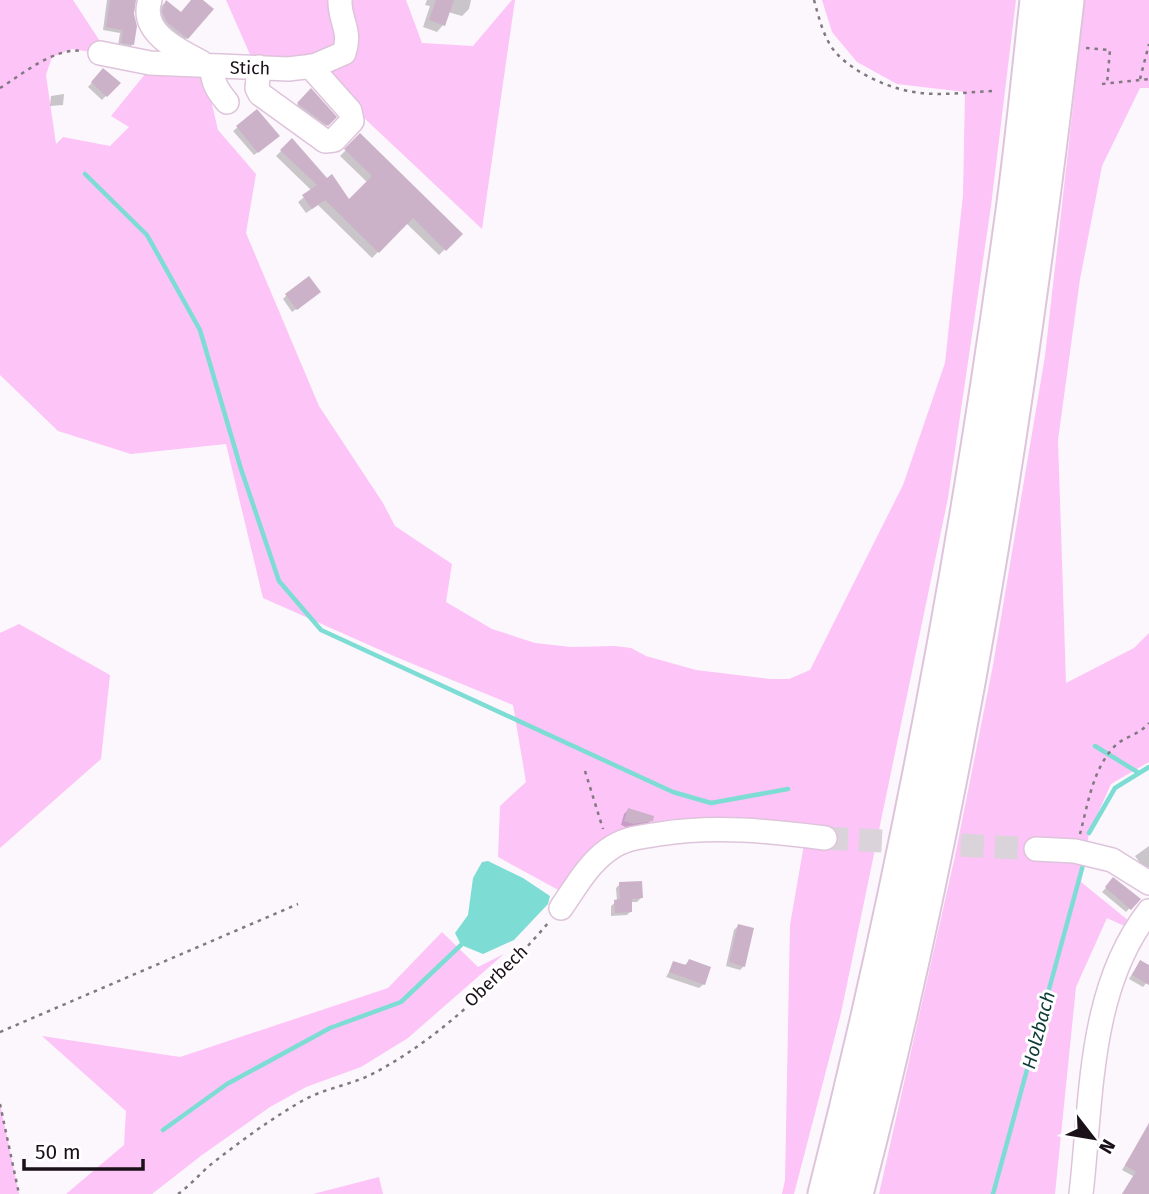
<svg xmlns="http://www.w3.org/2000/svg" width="1149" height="1194" font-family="'Fira Sans',sans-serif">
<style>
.green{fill:#fcc4f7}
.water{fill:#7dddd4}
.shadow{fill:#0003}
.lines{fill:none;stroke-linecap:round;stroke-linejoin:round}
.stream{stroke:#7dddd4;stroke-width:4.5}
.building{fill:#cbb2c8}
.minor-tunnel{stroke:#dad4da;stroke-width:23;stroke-dasharray:23 11;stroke-linecap:butt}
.minor-casing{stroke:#dec4db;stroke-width:26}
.highway-casing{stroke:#dec4db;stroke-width:37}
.path{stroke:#80797f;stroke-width:2.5;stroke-dasharray:3.5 5;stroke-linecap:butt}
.minor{stroke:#fff;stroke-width:23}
.highway{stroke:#fff;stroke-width:33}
.labels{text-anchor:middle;stroke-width:6;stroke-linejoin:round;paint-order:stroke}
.street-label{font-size:18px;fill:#1a1119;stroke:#fff}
.water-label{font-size:19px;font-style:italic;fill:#0b3a36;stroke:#fff}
</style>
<rect width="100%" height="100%" fill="#fcf7fc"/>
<path class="green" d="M 0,0 L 73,0 L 109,55 L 72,49 L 52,57 L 46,75 L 56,144 L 63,137 L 110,146 L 129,127 L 111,116 L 150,68 L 205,75 L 218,130 L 256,174 L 246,233 L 319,406 L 383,503 L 395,526 L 452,564 L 446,602 L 492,629 L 535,643 L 571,647 L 615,646 L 631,648 L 646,656 L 696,670 L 770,679 L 789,679 L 810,670 L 903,485 L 945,363 L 963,195 L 965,92 L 897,84 L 857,62 L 832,32 L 822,0 L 1016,0 L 991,206 L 948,498 L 841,1013 L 794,1194 L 782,1194 L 785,1180 L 790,925 L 807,827 L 623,834 L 562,892 L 498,857 L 500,806 L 526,782 L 513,705 L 396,657 L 263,598 L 226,444 L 131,454 L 58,431 L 0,375 Z
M 226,0 L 406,0 L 422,43 L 473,46 L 512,0 L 515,0 L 482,229 L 362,116 L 314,66 L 255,66 Z
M 1085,0 L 1149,0 L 1149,88 L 1140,88 L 1102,166 L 1080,279 L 1058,440 L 1066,683 L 1134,648 L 1149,633 L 1149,762 L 1111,784 L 1089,833 L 1081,882 L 1129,921 L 1127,925 L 1122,925 L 1107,918 L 1076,987 L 1055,1194 L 879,1194 L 955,856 L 993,665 L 1045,356 Z
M 19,624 L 110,675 L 101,759 L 0,848 L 0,633 Z
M 442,932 L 478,967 L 504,954 L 408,1038 L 361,1067 L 306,1087 L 270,1107 L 202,1155 L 152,1194 L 66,1194 L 124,1145 L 126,1111 L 42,1036 L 180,1057 L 388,988 Z
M 0,1104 L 19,1194 L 0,1194 Z
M 379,1177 L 383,1194 L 313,1194 Z"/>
<path class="water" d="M 488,861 L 523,878 L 550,896 L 548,904 L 514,940 L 483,954 L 461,945 L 455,933 L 468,915 L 473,878 L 482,862 Z"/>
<path class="shadow" d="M 107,0 L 134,0 L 132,45 L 129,48 L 118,46 L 120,33 L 103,30 Z
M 193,0 L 200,0 L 187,38 L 180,45 L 157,19 L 160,8 L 166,1 L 181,14 Z
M 427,0 L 471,0 L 469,9 L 462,16 L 448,12 L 443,25 L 437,32 L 423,27 L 430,6 L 425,5 Z
M 103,70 L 118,83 L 102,100 L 88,87 Z
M 311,91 L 334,117 L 323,129 L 294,108 Z
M 64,94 L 63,105 L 50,106 L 51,96 Z
M 257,112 L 273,140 L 254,155 L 233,131 Z
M 360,136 L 460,234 L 439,255 L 406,223 L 372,258 L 318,205 L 306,213 L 298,202 L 312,191 L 276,156 L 292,140 L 327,180 L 349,201 L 367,182 L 340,156 Z
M 287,295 L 315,296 L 292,312 L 283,299 Z
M 628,810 L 651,820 L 647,824 L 628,828 L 621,825 L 624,814 Z
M 1149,846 L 1149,867 L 1145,870 L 1135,856 Z
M 1113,880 L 1138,899 L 1126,912 L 1102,892 Z
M 620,884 L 641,898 L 637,902 L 630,902 L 631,911 L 627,915 L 611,916 L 611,906 L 617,901 L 616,888 Z
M 738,926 L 744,966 L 740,970 L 726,966 L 734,930 Z
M 689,961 L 704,984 L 699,988 L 666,977 L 674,963 L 685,965 Z
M 1137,966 L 1149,967 L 1149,980 L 1143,987 L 1129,979 Z
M 1143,1136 L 1149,1139 L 1149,1173 L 1137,1194 L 1122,1194 L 1133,1176 L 1122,1170 Z"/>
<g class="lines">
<path class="stream" d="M 85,174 L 147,235 L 200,330 L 241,469 L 279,581 L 321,630 L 673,792 L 711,803 L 788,789
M 1095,746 L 1139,773
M 1089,833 L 1115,788 L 1149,767
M 163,1130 L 227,1084 L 330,1028 L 401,1002 L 461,945
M 993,1194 L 1083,865"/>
</g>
<path class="building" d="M 110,0 L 136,0 L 134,14 L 137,26 L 134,45 L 121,43 L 123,30 L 106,27 Z
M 166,0 L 181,12 L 191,0 L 203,0 L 214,9 L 188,39 L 167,22 L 162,11 Z
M 436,0 L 454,0 L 445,26 L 429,20 Z
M 103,68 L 121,83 L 107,97 L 91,82 Z
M 311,88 L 337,117 L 328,126 L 297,103 Z
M 257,109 L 280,136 L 258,153 L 236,126 Z
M 360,133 L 463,234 L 446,251 L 413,218 L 379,253 L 325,200 L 312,209 L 302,195 L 317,185 L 280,150 L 292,138 L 327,178 L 332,174 L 349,199 L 372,176 L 344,149 Z
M 309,276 L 321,292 L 297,310 L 285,294 Z
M 628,808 L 654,816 L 653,821 L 633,824 L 624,821 Z
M 1113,877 L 1141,899 L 1131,910 L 1105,887 Z
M 642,881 L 643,898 L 632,899 L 632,912 L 615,913 L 614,900 L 620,899 L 619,882 Z
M 738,924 L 754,928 L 745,967 L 729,962 Z
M 689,959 L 711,967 L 705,985 L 669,972 L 673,961 L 686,965 Z
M 1140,960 L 1149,965 L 1149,985 L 1132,975 Z
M 1149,1123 L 1149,1194 L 1122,1194 L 1136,1172 L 1125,1165 Z"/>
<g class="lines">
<path class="minor-tunnel" d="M 825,838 L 1036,849"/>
<g class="minor-casing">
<path id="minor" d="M 150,0 C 139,32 178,50 201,62
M 100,53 L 150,63 L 288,69 L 314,66 L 344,53 C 352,31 339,20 340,0
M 212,67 C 212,82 217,90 227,102
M 259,67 L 257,88 L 260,94 L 325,141 L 334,140 L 352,121 L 350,111 L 310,66
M 1036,849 L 1075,851 L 1112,860 L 1149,883
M 561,908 C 575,888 588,864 608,850 C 624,838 640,837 659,834 C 715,825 769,831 825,838
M 1081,1194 C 1092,1099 1088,989 1149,911"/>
</g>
<g class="highway-casing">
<path id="highway" d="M 825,1194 C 907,873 967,546 1012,218 C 1022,146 1029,73 1037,0
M 856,1194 C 958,802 1021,402 1067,0"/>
</g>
<path class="path" d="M 814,0 C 819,18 824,40 837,54 C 854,72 884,86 908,91 C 936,97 966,92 994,91
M 1086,48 L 1110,50 L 1107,84
M 1140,79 L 1149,44
M 1102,84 L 1149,79
M 0,88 C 23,74 54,47 83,51
M 585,771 L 603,829
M 1080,834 C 1088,804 1093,766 1117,744 C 1127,736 1140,734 1149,723
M 0,1032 L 298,904
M 0,1104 L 19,1194
M 178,1194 C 191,1185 201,1172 214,1162 C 242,1140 271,1119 302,1101 C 324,1088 353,1085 376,1072 C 443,1036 500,979 549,922"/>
<use href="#minor" class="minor"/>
<use href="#highway" class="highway"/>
</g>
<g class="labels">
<g class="street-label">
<text transform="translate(250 68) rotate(1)" y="6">Stich</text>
<text transform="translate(496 976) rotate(-44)" y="6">Oberbech</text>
</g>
<g class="water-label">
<text transform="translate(1038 1030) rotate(-75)" y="7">Holzbach</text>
</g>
</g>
<g transform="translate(1093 1138) rotate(121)" stroke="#ffffff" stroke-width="5" paint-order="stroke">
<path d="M0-5L12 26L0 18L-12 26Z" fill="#1a1119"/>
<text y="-10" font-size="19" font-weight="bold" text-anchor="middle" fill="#1a1119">N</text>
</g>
<path d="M24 1159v10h119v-10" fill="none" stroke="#1a1119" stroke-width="3.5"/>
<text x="35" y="1159" font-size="21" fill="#1a1119" stroke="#ffffff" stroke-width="5" paint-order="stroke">50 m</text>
</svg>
